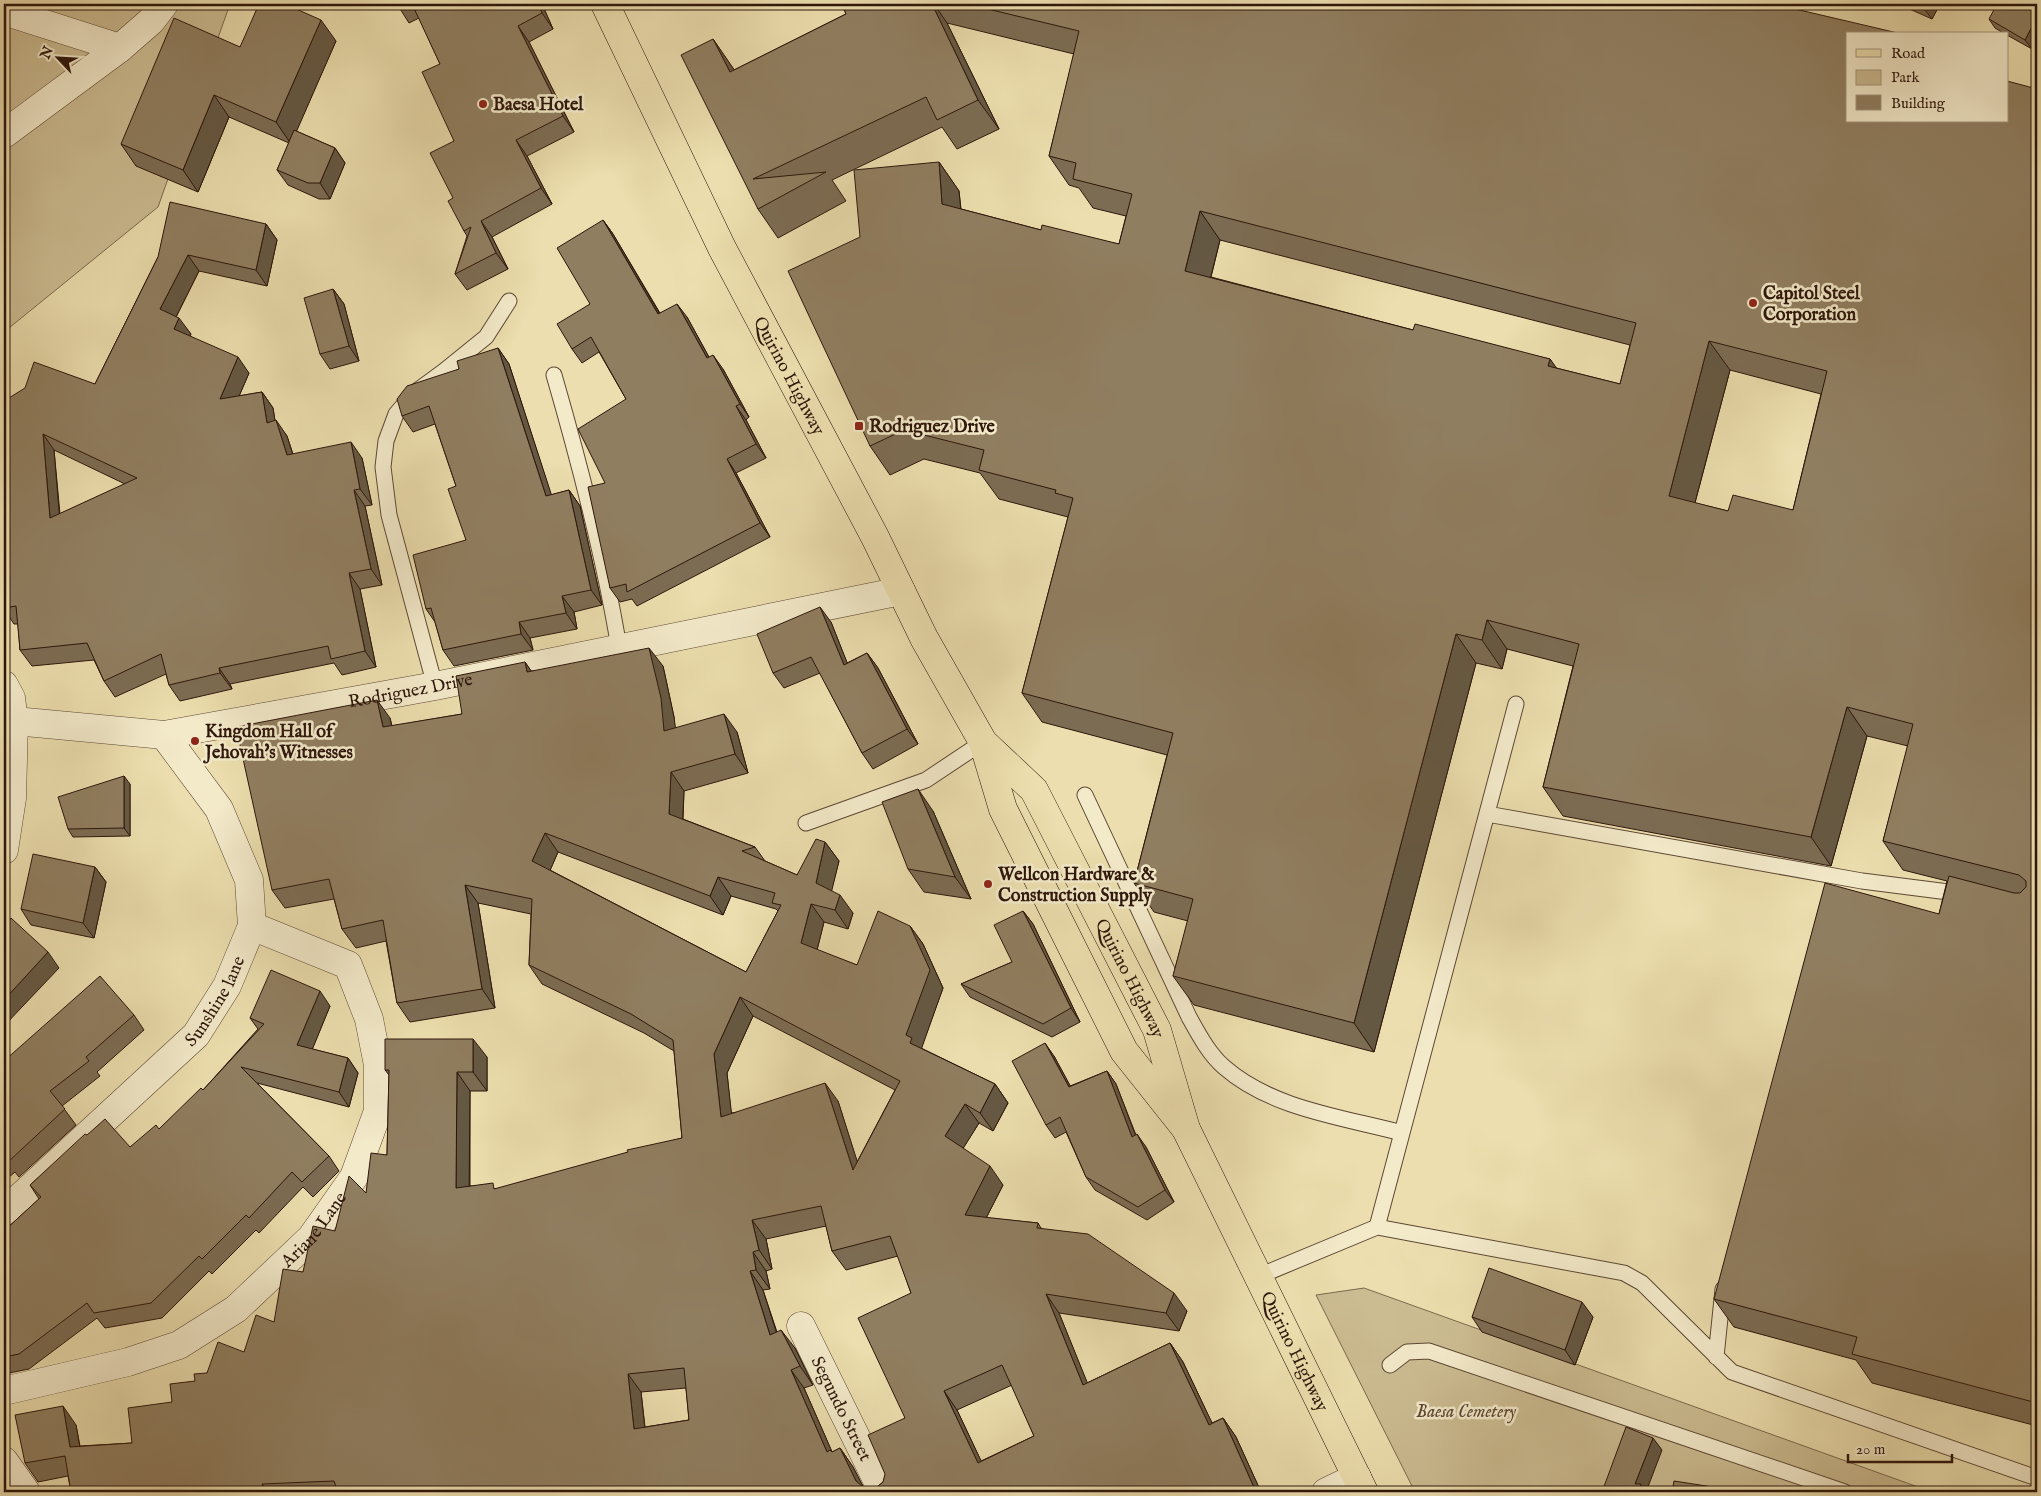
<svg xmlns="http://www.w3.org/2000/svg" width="2041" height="1496" font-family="'IM FELL English',serif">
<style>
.green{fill:#ccbc92;stroke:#7c694e}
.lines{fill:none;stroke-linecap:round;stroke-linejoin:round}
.lane-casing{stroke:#5d4834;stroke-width:17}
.street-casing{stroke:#5d4834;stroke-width:29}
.primary-casing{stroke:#2d160b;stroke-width:29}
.lane{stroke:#f3eaca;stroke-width:15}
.street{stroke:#f3eaca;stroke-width:28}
.primary{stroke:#ecdeae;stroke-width:28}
.wall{fill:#7c6c53;stroke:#2d160b;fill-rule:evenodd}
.shaded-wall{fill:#655843;stroke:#2d160b}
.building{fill:#907e60;stroke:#2d160b;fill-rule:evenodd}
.poi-dot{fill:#8f2418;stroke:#f3eaca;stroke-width:2}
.labels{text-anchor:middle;stroke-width:5;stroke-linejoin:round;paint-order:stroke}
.poi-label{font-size:18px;font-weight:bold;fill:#2d160b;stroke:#f3eaca;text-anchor:start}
.street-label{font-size:18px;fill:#2d160b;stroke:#f3eaca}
.park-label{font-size:18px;font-style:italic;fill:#5d4834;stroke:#f3eaca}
</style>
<rect width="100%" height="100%" fill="#ecdeae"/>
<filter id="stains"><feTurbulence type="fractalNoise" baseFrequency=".004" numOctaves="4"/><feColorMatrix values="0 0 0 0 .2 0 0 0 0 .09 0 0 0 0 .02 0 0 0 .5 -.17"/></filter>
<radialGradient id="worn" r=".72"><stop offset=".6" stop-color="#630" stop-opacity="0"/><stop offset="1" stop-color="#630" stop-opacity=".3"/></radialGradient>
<path class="green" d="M 4,4 L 230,4 L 158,207 L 4,332 Z
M 1364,1288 L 1932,1492 L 1415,1492 L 1316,1295 Z"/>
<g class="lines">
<g class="lane-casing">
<path id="lane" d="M 554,375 C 580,465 604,556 619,648
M 435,686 L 389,515 L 383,467 L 386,441 L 396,414 L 414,393 L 444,371 L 486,337 L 509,301
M 1085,795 L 1189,1017 C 1199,1035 1209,1054 1224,1067 C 1272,1109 1342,1117 1402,1133
M 1487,814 L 1862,881 L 1964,894
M 806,823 L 926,780 L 983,742
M 1377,1227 L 1516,704
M 1259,1276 L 1377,1227 L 1624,1273 L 1642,1283 L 1732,1372 L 2037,1478
M 1716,1357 L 1723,1289
M 1390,1365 L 1407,1352 L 1429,1351 L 1845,1492"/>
</g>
<g class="street-casing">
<g id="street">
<path d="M 4,11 L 120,48"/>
<path d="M 4,134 L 120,48 L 151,21 L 164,4"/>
<path d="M 4,685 L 11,698 L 14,721 L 12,798 L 4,850"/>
<path id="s1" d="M 4,720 L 164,735 L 435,686 L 901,591"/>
<path id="s2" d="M 4,1212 L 196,1035 L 227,986 L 252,926 L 249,880 L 219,809 L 164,735"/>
<path id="s3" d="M 801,1326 L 883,1492"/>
<path id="s4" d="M 4,1391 L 128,1362 L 179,1345 L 236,1309 L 311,1238 L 354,1177 L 378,1111 L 378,1065 L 369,1019 L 348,965 L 252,926"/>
<path d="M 4,1461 L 26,1492"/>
<path d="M 1326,1492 L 1357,1477"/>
</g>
</g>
<g class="primary-casing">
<g id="primary">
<path id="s5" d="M 605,4 L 722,248 L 875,537 L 924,638 L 983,742 L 1003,809 L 1124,1051 L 1186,1129"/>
<path id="s6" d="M 984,743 L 1034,790 L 1157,1030 L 1186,1129 L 1364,1492"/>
</g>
</g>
<use href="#lane" class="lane"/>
<use href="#street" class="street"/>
<use href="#primary" class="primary"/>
</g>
<path class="wall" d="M 397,4 L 542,4 L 553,29 L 529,42 L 574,132 L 527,156 L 552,204 L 492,237 L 508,269 L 467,290 L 455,274 L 467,236 L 464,231 L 453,198 L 454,141 L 440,64 L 419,18 L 409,23 Z
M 842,4 L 1774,4 L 1847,121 L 2037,89 L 2037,1426 L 1872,1383 L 1856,1360 L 1734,1327 L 1714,1299 L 1939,914 L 1947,881 L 1903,870 L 1883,841 L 1908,746 L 1867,736 L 1831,866 L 1563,816 L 1543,787 L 1573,666 L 1507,649 L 1502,669 L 1476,663 L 1374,1052 L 1194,1005 L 1173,976 L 1188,921 L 1154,912 L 1134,883 L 1167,755 L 1042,722 L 1022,693 L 1068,517 L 999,499 L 980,473 L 924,459 L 890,475 L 870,446 L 860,237 L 939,162 L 959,191 L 961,209 L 1041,230 L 1119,244 L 1126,216 L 1093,208 L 1079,188 L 1069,185 L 1049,156 L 1074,54 L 947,23 L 999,129 L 957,149 L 942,127 L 832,180 L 846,201 L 778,238 L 758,209 L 713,39 L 734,70 L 846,14 ZM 1220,240 L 1630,345 L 1620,384 L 1556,368 L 1550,359 L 1413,330 L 1211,277 ZM 1730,370 L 1821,394 L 1793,510 L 1728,511 L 1695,503 Z
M 1903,4 L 1940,4 L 1932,19 L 1905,7 Z
M 2037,4 L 2037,38 L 2032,49 L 2007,35 L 2007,34 L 2005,34 L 1995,28 L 1989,19 Z
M 336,41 L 296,131 L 335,148 L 345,163 L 330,199 L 319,199 L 288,185 L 277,170 L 289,143 L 229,117 L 198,192 L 136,166 L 121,144 L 240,47 Z
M 603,220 L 613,234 L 660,313 L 687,317 L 709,357 L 723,369 L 749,417 L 746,420 L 766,458 L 736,473 L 770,537 L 637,606 L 632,599 L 620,602 L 610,588 L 605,483 L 626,399 L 599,352 L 582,363 L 572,349 L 590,304 Z
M 266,224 L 277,240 L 267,286 L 199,271 L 176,317 L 191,334 L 190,336 L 249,373 L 239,396 L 262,392 L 273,408 L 275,421 L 287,436 L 293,454 L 362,458 L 372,505 L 365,506 L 382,585 L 360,589 L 376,667 L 342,675 L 334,663 L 230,684 L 232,689 L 180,701 L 169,685 L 166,674 L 115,697 L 104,681 L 94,660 L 32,666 L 20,650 L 18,624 L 14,624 L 4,609 L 4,401 L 95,384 L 158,257 ZM 54,450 L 125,484 L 60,514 Z
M 333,289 L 344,304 L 359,361 L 330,369 L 320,354 Z
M 498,348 L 509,364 L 551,495 L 569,490 L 580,506 L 602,605 L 574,612 L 577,629 L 530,638 L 533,650 L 454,666 L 443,650 L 435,622 L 426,609 L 466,540 L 456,486 L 435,424 L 413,432 L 402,416 L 459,369 Z
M 831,622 L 847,663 L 867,653 L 878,668 L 918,744 L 873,769 L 862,753 L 820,673 L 784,688 L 773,673 Z
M 525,662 L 531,671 L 663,666 L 674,717 L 675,728 L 737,732 L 748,773 L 684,791 L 683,819 L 755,847 L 765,861 L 797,875 L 825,842 L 839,861 L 831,891 L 853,913 L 848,929 L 824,922 L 817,950 L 857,965 L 910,926 L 923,944 L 943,988 L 921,1048 L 995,1084 L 1008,1103 L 993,1131 L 979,1123 L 963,1148 L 1003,1185 L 986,1218 L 1038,1223 L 1041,1228 L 1187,1311 L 1179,1331 L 1059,1313 L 1087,1383 L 1170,1343 L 1183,1362 L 1212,1423 L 1223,1418 L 1236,1437 L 1261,1492 L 71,1492 L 68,1476 L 38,1482 L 25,1463 L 76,1425 L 80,1446 L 132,1443 L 172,1402 L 195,1381 L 207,1373 L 244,1352 L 274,1322 L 303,1272 L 366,1193 L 387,1155 L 389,1075 L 385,1070 L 487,1057 L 487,1091 L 470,1091 L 470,1186 L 497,1189 L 682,1138 L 674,1051 L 644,1033 L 542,984 L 529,965 L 531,914 L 478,903 L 495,1008 L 410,1022 L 397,1003 L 386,941 L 356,948 L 342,929 L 334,899 L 285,908 L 272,890 L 390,718 L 392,726 L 462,714 ZM 558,852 L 723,915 L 731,896 L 776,909 L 778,911 L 746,972 L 550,870 ZM 753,1016 L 895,1090 L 857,1162 L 838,1101 L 731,1113 L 727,1073 ZM 826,1226 L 832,1251 L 846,1270 L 898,1256 L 911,1293 L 905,1418 L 883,1482 L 877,1487 L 869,1489 L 863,1487 L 853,1467 L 840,1448 L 832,1452 L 804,1388 L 813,1385 L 795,1348 L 777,1332 L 763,1290 L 770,1289 L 766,1271 L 772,1269 L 766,1239 ZM 1012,1385 L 1034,1436 L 981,1461 L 957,1410 ZM 686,1388 L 689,1420 L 645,1427 L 641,1392 Z
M 130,784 L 130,836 L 73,837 L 68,829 Z
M 933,811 L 971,899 L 924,892 L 908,869 Z
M 95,867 L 106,882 L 94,938 L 31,925 L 21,909 Z
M 1023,911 L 1033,924 L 1080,1022 L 1052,1037 L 970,997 L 961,984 L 1012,962 Z
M 330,1006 L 312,1049 L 348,1058 L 358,1073 L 349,1107 L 257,1083 L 329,1156 L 339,1171 L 313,1197 L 303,1187 L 259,1233 L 256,1230 L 212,1274 L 209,1271 L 162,1318 L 105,1328 L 97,1318 L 29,1369 L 4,1374 L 4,1231 L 39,1199 L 30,1185 L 87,1135 L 130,1147 L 159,1129 L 203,1090 L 258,1029 L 250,1018 Z
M 134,1015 L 144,1030 L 97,1072 L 100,1076 L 62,1106 L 76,1125 L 19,1177 L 15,1172 L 8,1178 L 5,1175 L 4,1176 L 4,1061 Z
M 1054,1056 L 1070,1086 L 1107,1071 L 1116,1084 L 1136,1135 L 1146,1147 L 1174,1202 L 1147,1220 L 1095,1190 L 1086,1177 L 1066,1132 L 1055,1138 L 1046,1125 Z
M 1472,1317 L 1593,1317 L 1575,1365 L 1482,1332 Z"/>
<path class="shaded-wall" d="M 538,4 L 542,4 L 553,29 L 542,13 Z
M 932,4 L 934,4 L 947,23 L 999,129 L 978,100 Z
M 1929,4 L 1940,4 L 1932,19 L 1925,10 Z
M 2037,17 L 2037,38 L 2032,49 L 2025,40 Z
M 321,20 L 336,41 L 291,144 L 276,122 Z
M 518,26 L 529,42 L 574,132 L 563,116 Z
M 713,39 L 733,68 L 750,101 L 730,72 Z
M 214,95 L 229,117 L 198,192 L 183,170 Z
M 516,140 L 527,156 L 552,204 L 541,188 Z
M 335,148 L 345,163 L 330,199 L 320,183 Z
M 939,162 L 959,191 L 963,233 L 942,204 Z
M 1200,211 L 1220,240 L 1205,300 L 1185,271 Z
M 603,220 L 613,234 L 668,328 L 658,314 Z
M 481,221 L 492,237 L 508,269 L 496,253 Z
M 266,224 L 277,240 L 267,286 L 256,270 Z
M 188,255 L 199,271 L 172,325 L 160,309 Z
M 333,289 L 344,304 L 359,361 L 349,346 Z
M 677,304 L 687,317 L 717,372 L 707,358 Z
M 179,318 L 191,334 L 185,345 L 174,329 Z
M 1709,341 L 1730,370 L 1689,525 L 1669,496 Z
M 498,348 L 509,364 L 557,512 L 546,496 Z
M 713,355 L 723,369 L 749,417 L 740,404 Z
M 238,357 L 249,373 L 231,415 L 220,399 Z
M 1550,359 L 1570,387 L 1548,366 Z
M 262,392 L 273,408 L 278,439 L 267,423 Z
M 736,406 L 746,420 L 766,458 L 756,444 Z
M 276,420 L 287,436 L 298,471 L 287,455 Z
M 43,434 L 54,450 L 61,534 L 50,518 Z
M 351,442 L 362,458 L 372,505 L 360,489 Z
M 727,459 L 736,473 L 770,537 L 760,523 Z
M 354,490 L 365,506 L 382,585 L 371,569 Z
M 569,490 L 580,506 L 602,605 L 591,590 Z
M 349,573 L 360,589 L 376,667 L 365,651 Z
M 562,596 L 574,612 L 577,629 L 566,613 Z
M 820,607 L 831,622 L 854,680 L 844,665 Z
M 1487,620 L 1507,649 L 1502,669 L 1482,640 Z
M 519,622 L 530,638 L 533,650 L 521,634 Z
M 1456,634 L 1476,663 L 1374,1052 L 1354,1023 Z
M 649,648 L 663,666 L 674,717 L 678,749 L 664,731 Z
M 867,653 L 878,668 L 918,744 L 907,729 Z
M 525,662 L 538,681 L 527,672 Z
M 219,668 L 230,684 L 232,689 L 220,673 Z
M 377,700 L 390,718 L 396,746 L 383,727 Z
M 1847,707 L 1867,736 L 1831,866 L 1811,837 Z
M 724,714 L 737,732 L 748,773 L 735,754 Z
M 671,772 L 684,791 L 682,833 L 669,814 Z
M 124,776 L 130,784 L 130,836 L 124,828 Z
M 918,789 L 933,811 L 971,899 L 955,877 Z
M 545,833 L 558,852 L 546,880 L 532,861 Z
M 825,842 L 839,861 L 829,902 L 816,883 Z
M 95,867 L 106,882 L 94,938 L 83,923 Z
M 718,877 L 731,896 L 723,915 L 710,896 Z
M 465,885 L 478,903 L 495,1008 L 482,989 Z
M 840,895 L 853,913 L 848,929 L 835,910 Z
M 811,904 L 824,922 L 814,962 L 801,943 Z
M 1023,911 L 1033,924 L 1080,1022 L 1071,1008 Z
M 910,926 L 923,944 L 943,988 L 921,1050 L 910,1043 L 906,1035 Z
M 48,952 L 59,968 L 4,1026 L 4,1000 Z
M 320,991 L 330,1006 L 308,1060 L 297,1045 Z
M 740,997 L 753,1016 L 727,1073 L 734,1136 L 721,1117 L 714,1054 Z
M 473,1039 L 487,1057 L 487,1091 L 473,1072 Z
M 1045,1043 L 1054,1056 L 1078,1100 L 1069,1087 Z
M 348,1058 L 358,1073 L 349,1107 L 339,1092 Z
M 1107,1071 L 1116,1084 L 1141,1150 L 1132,1137 Z
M 457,1072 L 470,1091 L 469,1207 L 456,1188 Z
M 825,1083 L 838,1101 L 866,1189 L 853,1170 Z
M 995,1084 L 1008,1103 L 993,1131 L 980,1113 Z
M 965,1104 L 979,1123 L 959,1155 L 945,1136 Z
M 1137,1134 L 1146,1147 L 1174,1202 L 1165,1190 Z
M 990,1166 L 1003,1185 L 978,1234 L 965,1215 Z
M 752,1220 L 766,1239 L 772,1269 L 759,1250 Z
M 753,1252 L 766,1271 L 770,1289 L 756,1270 Z
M 750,1271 L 763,1290 L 783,1353 L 770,1335 Z
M 1174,1293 L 1187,1311 L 1179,1331 L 1166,1313 Z
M 1046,1294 L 1059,1313 L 1096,1404 L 1083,1385 Z
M 1582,1302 L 1593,1317 L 1575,1365 L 1565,1350 Z
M 781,1330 L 795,1348 L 813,1385 L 800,1366 Z
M 1170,1343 L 1183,1362 L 1222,1444 L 1209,1425 Z
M 791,1370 L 804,1388 L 833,1454 L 827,1452 Z
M 628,1374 L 641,1392 L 647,1448 L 634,1429 Z
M 944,1391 L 957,1410 L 991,1482 L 978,1463 Z
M 63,1406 L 76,1425 L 83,1465 L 70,1447 Z
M 1223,1418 L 1236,1437 L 1261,1492 L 1256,1492 Z
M 1653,1438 L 1662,1450 L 1646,1492 L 1647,1492 L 1639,1492 L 1635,1484 Z
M 840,1448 L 853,1467 L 866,1492 L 856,1481 Z
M 262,1484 L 268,1492 L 265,1492 Z"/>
<path class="building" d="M 259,4 L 285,4 L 321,20 L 276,122 L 214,95 L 183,170 L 121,144 L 174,18 L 240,47 Z
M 397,4 L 405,4 L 398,7 Z
M 412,4 L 538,4 L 542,13 L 518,26 L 563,116 L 516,140 L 541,188 L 481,221 L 496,253 L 455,274 L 471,227 L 464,231 L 448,201 L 453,198 L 430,153 L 454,141 L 422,72 L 440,64 Z
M 842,4 L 932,4 L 978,100 L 937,120 L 926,97 L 753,179 L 826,172 L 758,209 L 681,55 L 713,39 L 730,72 L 846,14 Z
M 967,4 L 1774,4 L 1902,34 L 1847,34 L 1847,121 L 2007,121 L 2007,81 L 2037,89 L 2037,1403 L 1852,1354 L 1857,1337 L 1714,1299 L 1825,883 L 1939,914 L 1949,876 L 2014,893 L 2020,893 L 2026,887 L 2026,881 L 2019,875 L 1883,841 L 1913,724 L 1847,707 L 1811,837 L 1543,787 L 1579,644 L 1487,620 L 1482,640 L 1456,634 L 1354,1023 L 1173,976 L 1193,899 L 1134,883 L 1173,733 L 1022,693 L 1073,498 L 1055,493 L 1056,490 L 979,470 L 984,450 L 904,430 L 870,446 L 788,271 L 860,237 L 854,170 L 939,162 L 942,204 L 1041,230 L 1042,225 L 1119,244 L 1132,194 L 1073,179 L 1076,163 L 1049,156 L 1079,31 ZM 1200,211 L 1636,323 L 1620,384 L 1548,366 L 1550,359 L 1415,324 L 1413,330 L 1185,271 ZM 1709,341 L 1827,371 L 1793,510 L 1733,495 L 1728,511 L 1669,496 Z
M 1911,4 L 1929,4 L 1925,10 Z
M 1997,4 L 2037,4 L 2037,17 L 2025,40 L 1989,19 Z
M 294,130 L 335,148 L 320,183 L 308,183 L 277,170 Z
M 170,202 L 266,224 L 256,270 L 188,255 L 160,309 L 179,318 L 174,329 L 238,357 L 220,399 L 262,392 L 267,423 L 276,420 L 287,455 L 351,442 L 360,489 L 354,490 L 371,569 L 349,573 L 365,651 L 331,659 L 328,646 L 219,668 L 220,673 L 169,685 L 161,654 L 104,681 L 87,643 L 20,650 L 16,606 L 4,608 L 4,401 L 25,388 L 34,362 L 95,384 L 158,257 ZM 43,434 L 137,478 L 50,518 Z
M 603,220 L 658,314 L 677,304 L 707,358 L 713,355 L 740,404 L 736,406 L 756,444 L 727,459 L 760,523 L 627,592 L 626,584 L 610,588 L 588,487 L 605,483 L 578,429 L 626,399 L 591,337 L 572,349 L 557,324 L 590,304 L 557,248 Z
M 333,289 L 349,346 L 320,354 L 304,298 Z
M 498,348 L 546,496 L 569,490 L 591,590 L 562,596 L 566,613 L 519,622 L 521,634 L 443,650 L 431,608 L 426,609 L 413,555 L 466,540 L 448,489 L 456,486 L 429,406 L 402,416 L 397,399 L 407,386 L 459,369 L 457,361 Z
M 820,607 L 844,665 L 867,653 L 907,729 L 862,753 L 811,657 L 773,673 L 757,634 Z
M 649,648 L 661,698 L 664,731 L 724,714 L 735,754 L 671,772 L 669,814 L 755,847 L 742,851 L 797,875 L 816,839 L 825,842 L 816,883 L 840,895 L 835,910 L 811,904 L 801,943 L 857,965 L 878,911 L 910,926 L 930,970 L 906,1035 L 912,1038 L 910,1043 L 995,1084 L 980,1113 L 965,1104 L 945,1136 L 990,1166 L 965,1215 L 1038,1223 L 1037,1228 L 1088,1234 L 1174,1293 L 1166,1313 L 1046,1294 L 1083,1385 L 1170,1343 L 1209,1425 L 1223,1418 L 1256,1492 L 338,1492 L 334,1481 L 262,1484 L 265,1492 L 71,1492 L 65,1456 L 25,1463 L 15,1415 L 63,1406 L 70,1447 L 132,1443 L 128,1408 L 172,1402 L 170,1384 L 195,1381 L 194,1374 L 207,1373 L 218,1342 L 244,1352 L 256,1315 L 274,1322 L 283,1269 L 303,1272 L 313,1226 L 335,1231 L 349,1176 L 366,1193 L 371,1153 L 387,1155 L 389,1070 L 385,1070 L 385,1039 L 473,1039 L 473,1072 L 457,1072 L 456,1188 L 493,1183 L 494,1189 L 628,1152 L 627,1150 L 682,1138 L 673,1040 L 631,1014 L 529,965 L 532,899 L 465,885 L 482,989 L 397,1003 L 383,920 L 342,929 L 329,879 L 272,890 L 236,727 L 377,700 L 383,727 L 462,714 L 456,676 L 525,662 L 527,672 ZM 545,833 L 710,896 L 718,877 L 775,893 L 772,903 L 781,905 L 746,972 L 532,861 ZM 740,997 L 900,1081 L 853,1170 L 825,1083 L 721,1117 L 714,1054 ZM 821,1206 L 832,1251 L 890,1236 L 911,1293 L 858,1318 L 905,1418 L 868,1435 L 885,1474 L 883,1482 L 877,1487 L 869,1489 L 862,1486 L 856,1481 L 840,1448 L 832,1452 L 830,1450 L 827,1452 L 791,1370 L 800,1366 L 781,1330 L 770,1335 L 750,1271 L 756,1270 L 753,1252 L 759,1250 L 752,1220 ZM 1002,1365 L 1034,1436 L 978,1463 L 944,1391 ZM 684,1368 L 689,1420 L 634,1429 L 628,1374 Z
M 124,776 L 124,828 L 68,829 L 58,797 Z
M 918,789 L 955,877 L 908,869 L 882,802 Z
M 33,854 L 95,867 L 83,923 L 21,909 Z
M 1023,911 L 1071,1008 L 1043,1024 L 961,984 L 1012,962 L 994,925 Z
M 11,918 L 48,952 L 4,1000 L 4,926 Z
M 271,970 L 320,991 L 297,1045 L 348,1058 L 339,1092 L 241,1067 L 329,1156 L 302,1182 L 292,1172 L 249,1218 L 246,1215 L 202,1259 L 199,1256 L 151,1303 L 94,1313 L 87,1303 L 19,1354 L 4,1357 L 4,1231 L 41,1197 L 30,1185 L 85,1134 L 87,1135 L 105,1119 L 130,1147 L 156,1125 L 159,1129 L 201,1088 L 203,1090 L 264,1024 L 250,1018 Z
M 100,976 L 134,1015 L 86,1057 L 89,1061 L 50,1091 L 65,1109 L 8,1162 L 4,1157 L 4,1061 Z
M 1045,1043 L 1069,1087 L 1107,1071 L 1132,1137 L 1137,1134 L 1165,1190 L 1138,1207 L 1086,1177 L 1060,1117 L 1046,1125 L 1012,1061 Z
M 1489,1268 L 1582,1302 L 1565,1350 L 1472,1317 Z
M 1626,1427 L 1653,1438 L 1635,1484 L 1641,1484 L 1639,1492 L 1602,1492 Z
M 1674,1481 L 1745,1492 L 1672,1492 Z"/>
<g class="poi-dot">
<circle cx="483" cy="104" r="5"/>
<circle cx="1753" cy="303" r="5"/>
<rect x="854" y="421" width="10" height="10" rx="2.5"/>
<circle cx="195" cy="741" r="5"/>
<circle cx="988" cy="884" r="5"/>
</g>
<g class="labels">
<g class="poi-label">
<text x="493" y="110">Baesa Hotel</text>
<text x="1763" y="299">Capitol Steel<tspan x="1763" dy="21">Corporation</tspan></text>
<text x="869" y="432">Rodriguez Drive</text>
<text x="205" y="737">Kingdom Hall of<tspan x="205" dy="21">Jehovah's Witnesses</tspan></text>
<text x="998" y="880">Wellcon Hardware &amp;<tspan x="998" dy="21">Construction Supply</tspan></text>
</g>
<g class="street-label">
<text dy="6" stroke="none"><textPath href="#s5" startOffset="415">Quirino Highway</textPath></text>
<text dy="6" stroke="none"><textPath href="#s1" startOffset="411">Rodriguez Drive</textPath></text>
<text dy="6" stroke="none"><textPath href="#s6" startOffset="280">Quirino Highway</textPath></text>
<text dy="6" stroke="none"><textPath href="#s2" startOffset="300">Sunshine lane</textPath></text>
<text dy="6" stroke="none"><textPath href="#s4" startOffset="360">Ariane Lane</textPath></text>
<text dy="6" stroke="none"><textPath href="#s6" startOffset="689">Quirino Highway</textPath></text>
<text dy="6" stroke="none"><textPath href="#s3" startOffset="92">Segundo Street</textPath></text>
</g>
<g class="park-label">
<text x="1466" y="1417">Baesa Cemetery</text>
</g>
</g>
<rect width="2041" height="1496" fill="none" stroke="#ecdeae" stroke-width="20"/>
<rect x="5" y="5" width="2031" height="1486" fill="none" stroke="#2d160b" stroke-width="2.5"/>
<rect x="10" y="10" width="2021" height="1476" fill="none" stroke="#2d160b"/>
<rect x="1846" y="32" width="162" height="90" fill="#f3eaca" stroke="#a4957e"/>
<rect x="1856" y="49" width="25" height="8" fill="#ecdeae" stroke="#a4957e"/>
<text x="1891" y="58" font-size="15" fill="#2d160b">Road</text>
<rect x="1856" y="70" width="25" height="15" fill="#ccbc92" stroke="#a4957e"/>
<text x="1891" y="82" font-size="15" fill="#2d160b">Park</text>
<rect x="1856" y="95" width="25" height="15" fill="#907e60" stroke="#a4957e"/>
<text x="1891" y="108" font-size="15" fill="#2d160b">Building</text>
<g transform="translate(58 58) rotate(295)" stroke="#f3eaca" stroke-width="4" paint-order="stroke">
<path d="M0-4L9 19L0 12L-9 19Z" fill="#2d160b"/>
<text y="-8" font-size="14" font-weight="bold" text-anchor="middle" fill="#2d160b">N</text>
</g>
<path d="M1848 1454v8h104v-8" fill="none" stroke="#2d160b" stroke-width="2.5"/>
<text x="1856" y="1454" font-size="15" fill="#2d160b" stroke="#f3eaca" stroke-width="4" paint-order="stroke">20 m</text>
<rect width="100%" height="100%" filter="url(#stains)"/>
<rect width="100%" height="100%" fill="url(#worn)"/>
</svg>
